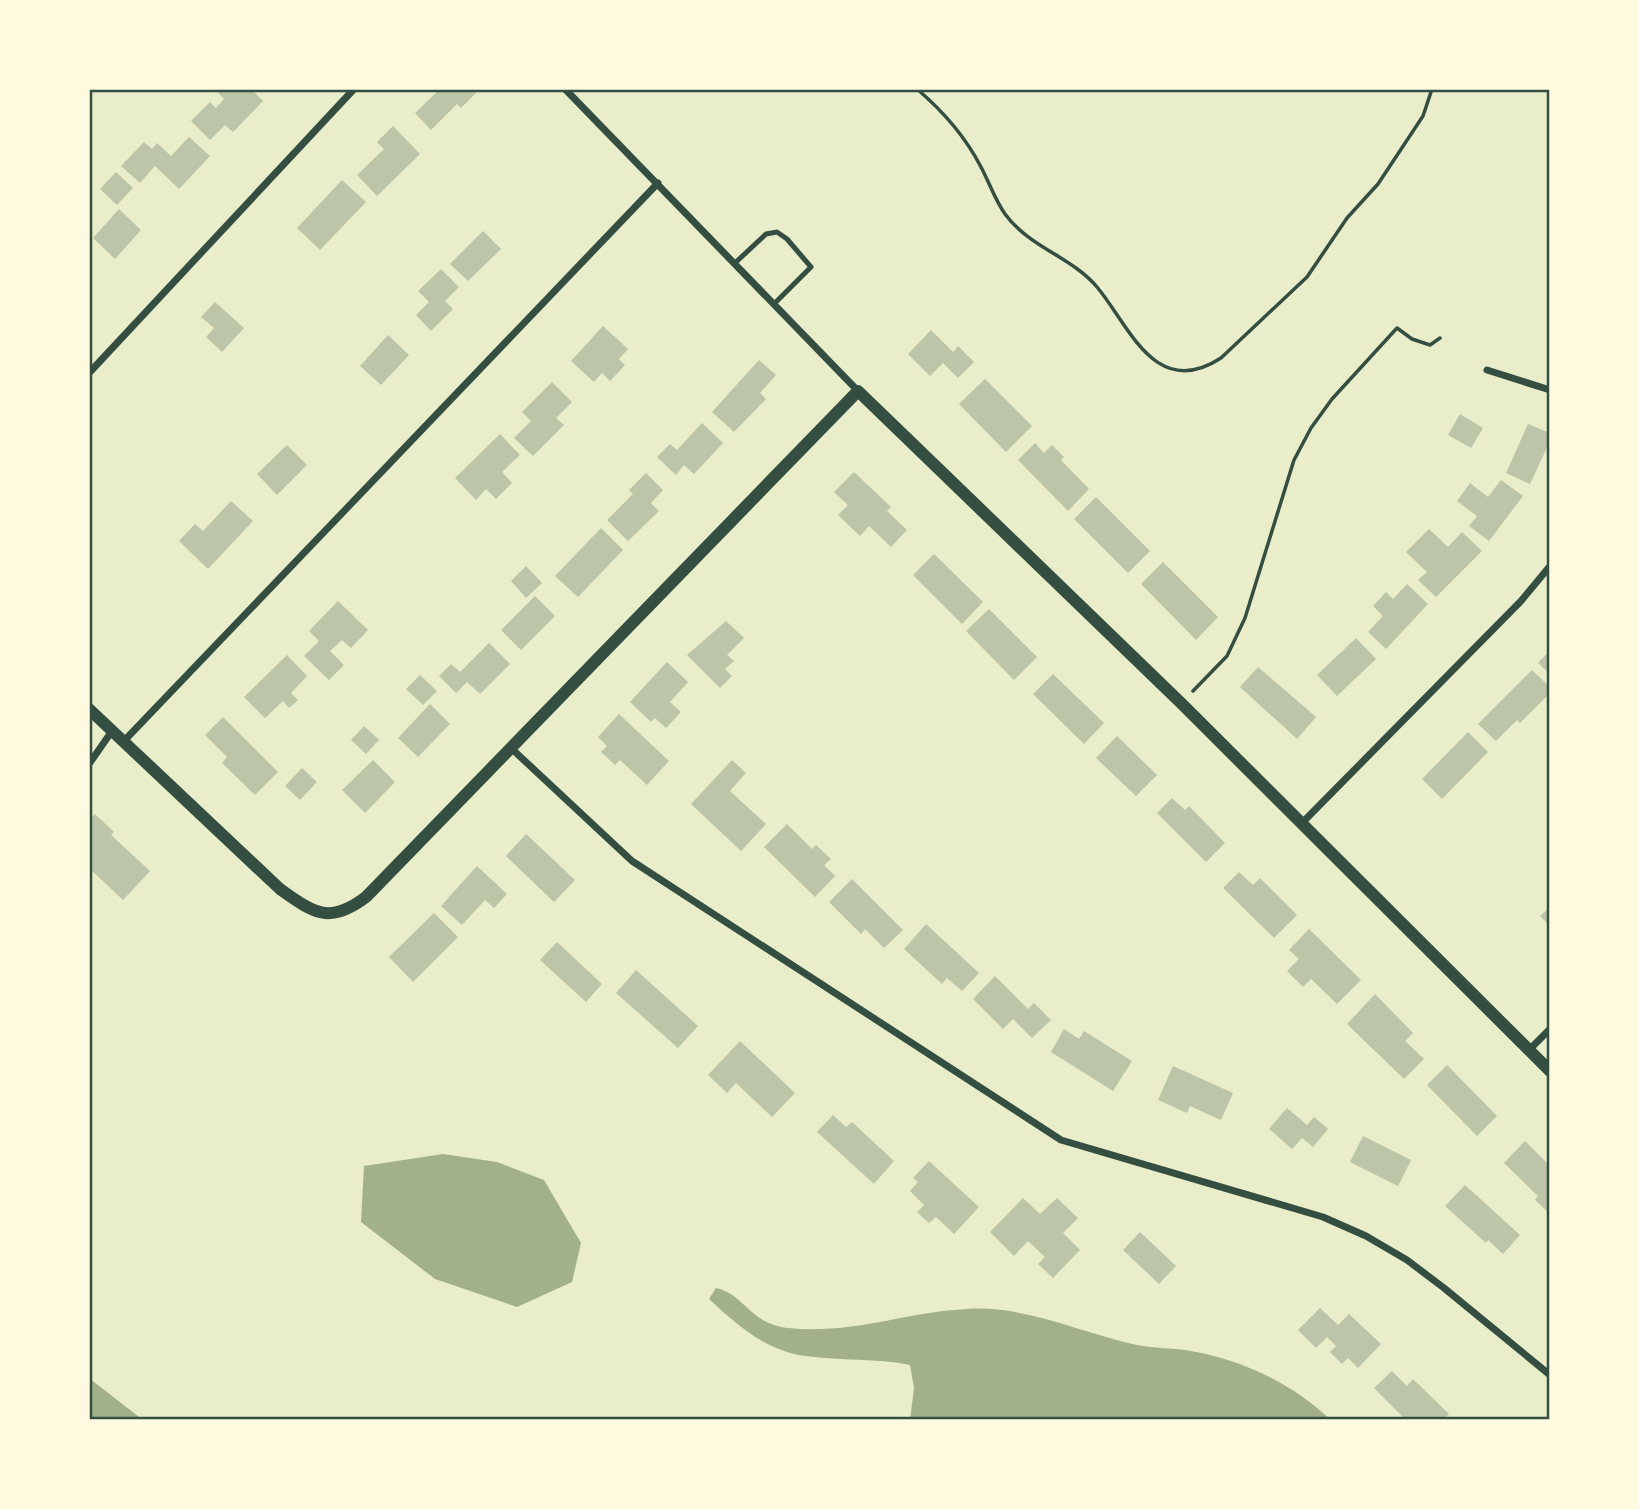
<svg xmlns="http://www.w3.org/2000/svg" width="1639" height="1509" font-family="Manrope,sans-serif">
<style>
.water{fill:#a3b18a}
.building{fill:#bcc5a7}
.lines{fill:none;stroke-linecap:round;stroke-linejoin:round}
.path{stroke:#344e41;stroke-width:3.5}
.service{stroke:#344e41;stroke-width:5}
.minor{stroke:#344e41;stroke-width:7}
.tertiary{stroke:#344e41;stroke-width:12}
.neatline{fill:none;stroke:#344e41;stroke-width:2.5}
</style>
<rect width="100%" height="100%" fill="#e9edc9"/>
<path class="water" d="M 443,1154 L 497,1162 L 544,1180 L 581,1243 L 572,1282 L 517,1307 L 435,1279 L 361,1222 L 364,1166 Z
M 716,1288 C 746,1295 748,1323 788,1328 C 850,1335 906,1312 967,1309 C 1026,1305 1081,1333 1137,1345 C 1153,1348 1169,1348 1185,1350 C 1241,1359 1290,1382 1331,1420 L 910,1420 L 914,1388 L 910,1365 C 876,1358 841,1361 806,1356 C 766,1351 737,1325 709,1299 Z
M 89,1378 L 143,1420 L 89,1420 Z"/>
<path class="building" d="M 215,89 L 251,89 L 263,101 L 233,132 L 225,125 L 210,140 L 191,121 L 210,102 L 216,108 L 224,99 Z
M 440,89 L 478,91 L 461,108 L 457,104 L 431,130 L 415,113 Z
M 393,126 L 420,154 L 377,196 L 357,175 L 384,149 L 377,142 Z
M 189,137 L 210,156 L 179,189 L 155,166 L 140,183 L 121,166 L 144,142 L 152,149 L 157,143 L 171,156 Z
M 116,172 L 133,188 L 117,205 L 100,189 Z
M 342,180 L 366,202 L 320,250 L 297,228 Z
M 119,209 L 141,230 L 115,259 L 93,238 Z
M 483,231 L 501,249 L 468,281 L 450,264 Z
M 441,269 L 459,287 L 445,301 L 453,309 L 431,331 L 416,315 L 429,302 L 418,291 Z
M 215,302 L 244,328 L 222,352 L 206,337 L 214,328 L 201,317 Z
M 603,326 L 628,349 L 619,359 L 625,365 L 610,381 L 602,373 L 594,382 L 571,361 Z
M 931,330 L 953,352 L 958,346 L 974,362 L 958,378 L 943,363 L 930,376 L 908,354 Z
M 388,335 L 409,355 L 381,385 L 360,366 Z
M 759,360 L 776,375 L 760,393 L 766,399 L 734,432 L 712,412 Z
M 985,379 L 1032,426 L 1006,452 L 959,404 Z
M 552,382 L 572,402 L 556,418 L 564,425 L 533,456 L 514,438 L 531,421 L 522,412 Z
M 1460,414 L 1483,428 L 1471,448 L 1448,435 Z
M 702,423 L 723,443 L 694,474 L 684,465 L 676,475 L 657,457 L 670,444 L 677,450 Z
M 1528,424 L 1550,433 L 1550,441 L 1530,484 L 1506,473 Z
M 500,434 L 520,455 L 502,472 L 512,483 L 496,499 L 486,489 L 476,500 L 455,478 Z
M 1035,443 L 1044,453 L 1052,445 L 1064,457 L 1061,460 L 1089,489 L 1068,511 L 1018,460 Z
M 287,445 L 307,465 L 277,495 L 257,474 Z
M 854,472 L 891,507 L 887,511 L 907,530 L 891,547 L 869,526 L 860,536 L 838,515 L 848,505 L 834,492 Z
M 646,473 L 663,490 L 651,503 L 659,511 L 628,541 L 607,520 L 633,494 L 629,490 Z
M 1501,480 L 1523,496 L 1489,541 L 1469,526 L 1477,516 L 1457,501 L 1470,483 L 1488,497 Z
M 1096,497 L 1150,551 L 1128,573 L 1074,519 Z
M 231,501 L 253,521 L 208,569 L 179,541 L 195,524 L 203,531 Z
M 601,528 L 623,550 L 578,597 L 555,576 Z
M 1429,529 L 1448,547 L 1462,532 L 1482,551 L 1436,597 L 1418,580 L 1427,572 L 1406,552 Z
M 934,554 L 983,602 L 962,624 L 913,575 Z
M 1163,562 L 1218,617 L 1196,640 L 1141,584 Z
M 526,566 L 542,583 L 526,598 L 511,581 Z
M 1407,584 L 1428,604 L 1386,649 L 1368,632 L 1383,616 L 1373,606 L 1386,592 L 1393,599 Z
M 535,596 L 555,616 L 521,650 L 501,630 Z
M 338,601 L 368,630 L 351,648 L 342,640 L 330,651 L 344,665 L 329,680 L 304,656 L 319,641 L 309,631 Z
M 989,609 L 1037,657 L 1014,680 L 966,631 Z
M 726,621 L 744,638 L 727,655 L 734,661 L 725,669 L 732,676 L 720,688 L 687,655 Z
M 1356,638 L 1376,659 L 1337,696 L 1317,675 Z
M 489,643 L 510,664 L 480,694 L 467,682 L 456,693 L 439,676 L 451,664 L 460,672 Z
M 1550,650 L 1550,674 L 1538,663 Z
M 287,655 L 307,676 L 291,693 L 298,700 L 289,708 L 283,701 L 265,718 L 244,697 Z
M 667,662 L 688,682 L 670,702 L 681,712 L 666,728 L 655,718 L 651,722 L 630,702 Z
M 1258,667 L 1316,717 L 1297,739 L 1240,687 Z
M 1532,670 L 1550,687 L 1550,693 L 1520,723 L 1517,720 L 1496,741 L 1478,724 Z
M 1053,674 L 1104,723 L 1084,744 L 1033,694 Z
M 420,675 L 437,691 L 423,705 L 406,689 Z
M 430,704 L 450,724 L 418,757 L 398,738 Z
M 619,714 L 669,761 L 647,785 L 620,760 L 615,765 L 601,752 L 607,746 L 598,737 Z
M 223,717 L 278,772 L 255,795 L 222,763 L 227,757 L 205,735 Z
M 364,726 L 379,740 L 366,754 L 351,740 Z
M 1468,732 L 1488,752 L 1442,799 L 1422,779 Z
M 1117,736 L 1157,775 L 1136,796 L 1096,758 Z
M 373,760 L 395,782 L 365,813 L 342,790 Z
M 732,760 L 746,773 L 730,791 L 766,824 L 741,851 L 691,804 Z
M 302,768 L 317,782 L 300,800 L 285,786 Z
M 1172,798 L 1185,810 L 1189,806 L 1225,843 L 1206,862 L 1157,813 Z
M 95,814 L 114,832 L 111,835 L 150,871 L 123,900 L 89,868 L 89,820 Z
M 787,824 L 812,849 L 816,845 L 831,859 L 824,865 L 835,876 L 815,897 L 764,847 Z
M 526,834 L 575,880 L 554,902 L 506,856 Z
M 477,866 L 507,894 L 494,908 L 485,900 L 462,925 L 441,906 Z
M 1239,872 L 1253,885 L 1260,878 L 1297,915 L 1274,938 L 1223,888 Z
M 852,879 L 903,930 L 884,948 L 865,929 L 861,934 L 829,902 Z
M 1550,907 L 1550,926 L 1540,916 Z
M 434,913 L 458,937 L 413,982 L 389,957 Z
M 926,924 L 979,973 L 962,991 L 947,978 L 942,984 L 904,949 Z
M 1309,929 L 1361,980 L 1337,1004 L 1311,979 L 1303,987 L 1287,971 L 1299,959 L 1289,950 Z
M 557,942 L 602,984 L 586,1002 L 540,960 Z
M 636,970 L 698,1026 L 678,1048 L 616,993 Z
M 995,976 L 1028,1009 L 1034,1003 L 1051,1020 L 1032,1038 L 1013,1019 L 1003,1029 L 973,999 Z
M 1375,994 L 1413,1033 L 1405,1041 L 1424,1059 L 1404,1079 L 1347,1024 Z
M 1064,1029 L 1079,1039 L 1084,1031 L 1132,1061 L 1113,1091 L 1051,1052 Z
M 740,1041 L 795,1093 L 772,1117 L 736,1083 L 727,1093 L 708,1075 Z
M 1447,1065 L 1497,1116 L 1477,1136 L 1427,1085 Z
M 1173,1066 L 1233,1093 L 1221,1120 L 1190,1106 L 1187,1113 L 1158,1100 Z
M 1287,1108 L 1307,1125 L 1314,1117 L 1328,1129 L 1313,1147 L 1302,1138 L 1292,1149 L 1269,1129 Z
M 833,1115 L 846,1127 L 852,1122 L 894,1161 L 874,1184 L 817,1132 Z
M 1363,1136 L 1411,1160 L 1398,1186 L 1350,1162 Z
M 1525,1141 L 1550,1166 L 1550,1214 L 1535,1200 L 1538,1196 L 1504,1163 Z
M 929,1161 L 979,1207 L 954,1234 L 936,1217 L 929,1223 L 917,1212 L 924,1205 L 910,1191 L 918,1182 L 913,1178 Z
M 1465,1185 L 1520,1235 L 1503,1254 L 1488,1240 L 1486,1243 L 1445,1206 Z
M 1023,1198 L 1040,1214 L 1057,1198 L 1078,1218 L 1063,1233 L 1080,1250 L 1053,1278 L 1038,1264 L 1045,1257 L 1028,1241 L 1014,1256 L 990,1232 Z
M 1140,1232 L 1176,1266 L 1159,1284 L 1123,1250 Z
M 1320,1308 L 1338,1325 L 1349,1314 L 1381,1344 L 1358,1368 L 1348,1358 L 1342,1364 L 1330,1352 L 1336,1346 L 1327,1337 L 1316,1348 L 1298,1330 Z
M 1392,1371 L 1407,1386 L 1413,1379 L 1449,1414 L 1443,1420 L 1406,1420 L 1374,1388 Z"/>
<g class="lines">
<path class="path" d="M 917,89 C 944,112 965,136 981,167 C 989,182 995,200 1005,214 C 1030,248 1072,257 1097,287 C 1129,325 1155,401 1221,358 L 1307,277 L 1347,218 L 1378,184 L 1423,116 L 1432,89
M 1193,691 L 1227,656 L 1245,618 L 1294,460 L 1311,428 L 1332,399 L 1397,328 L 1412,339 L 1430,345 L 1440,338"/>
<path class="service" d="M 735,263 L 766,234 L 777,232 L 787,239 L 811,267 L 774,304"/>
<path class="minor" d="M 565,89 L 858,391
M 1487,370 L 1550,390
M 89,373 L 354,89
M 123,742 L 658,183
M 512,749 L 632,861 L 1061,1140 L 1323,1217 L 1366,1236 L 1407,1260 L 1444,1288 L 1550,1375
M 89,764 L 112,731
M 1302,823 L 1521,601 L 1550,566
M 1529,1050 L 1550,1029"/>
<path class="tertiary" d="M 89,709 L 280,889 C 314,913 329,925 366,897 L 858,391 L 1181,703 L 1550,1071"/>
</g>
<rect width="1639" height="1509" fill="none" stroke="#fefae0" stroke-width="182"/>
<rect x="91" y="91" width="1457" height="1327" class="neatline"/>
</svg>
